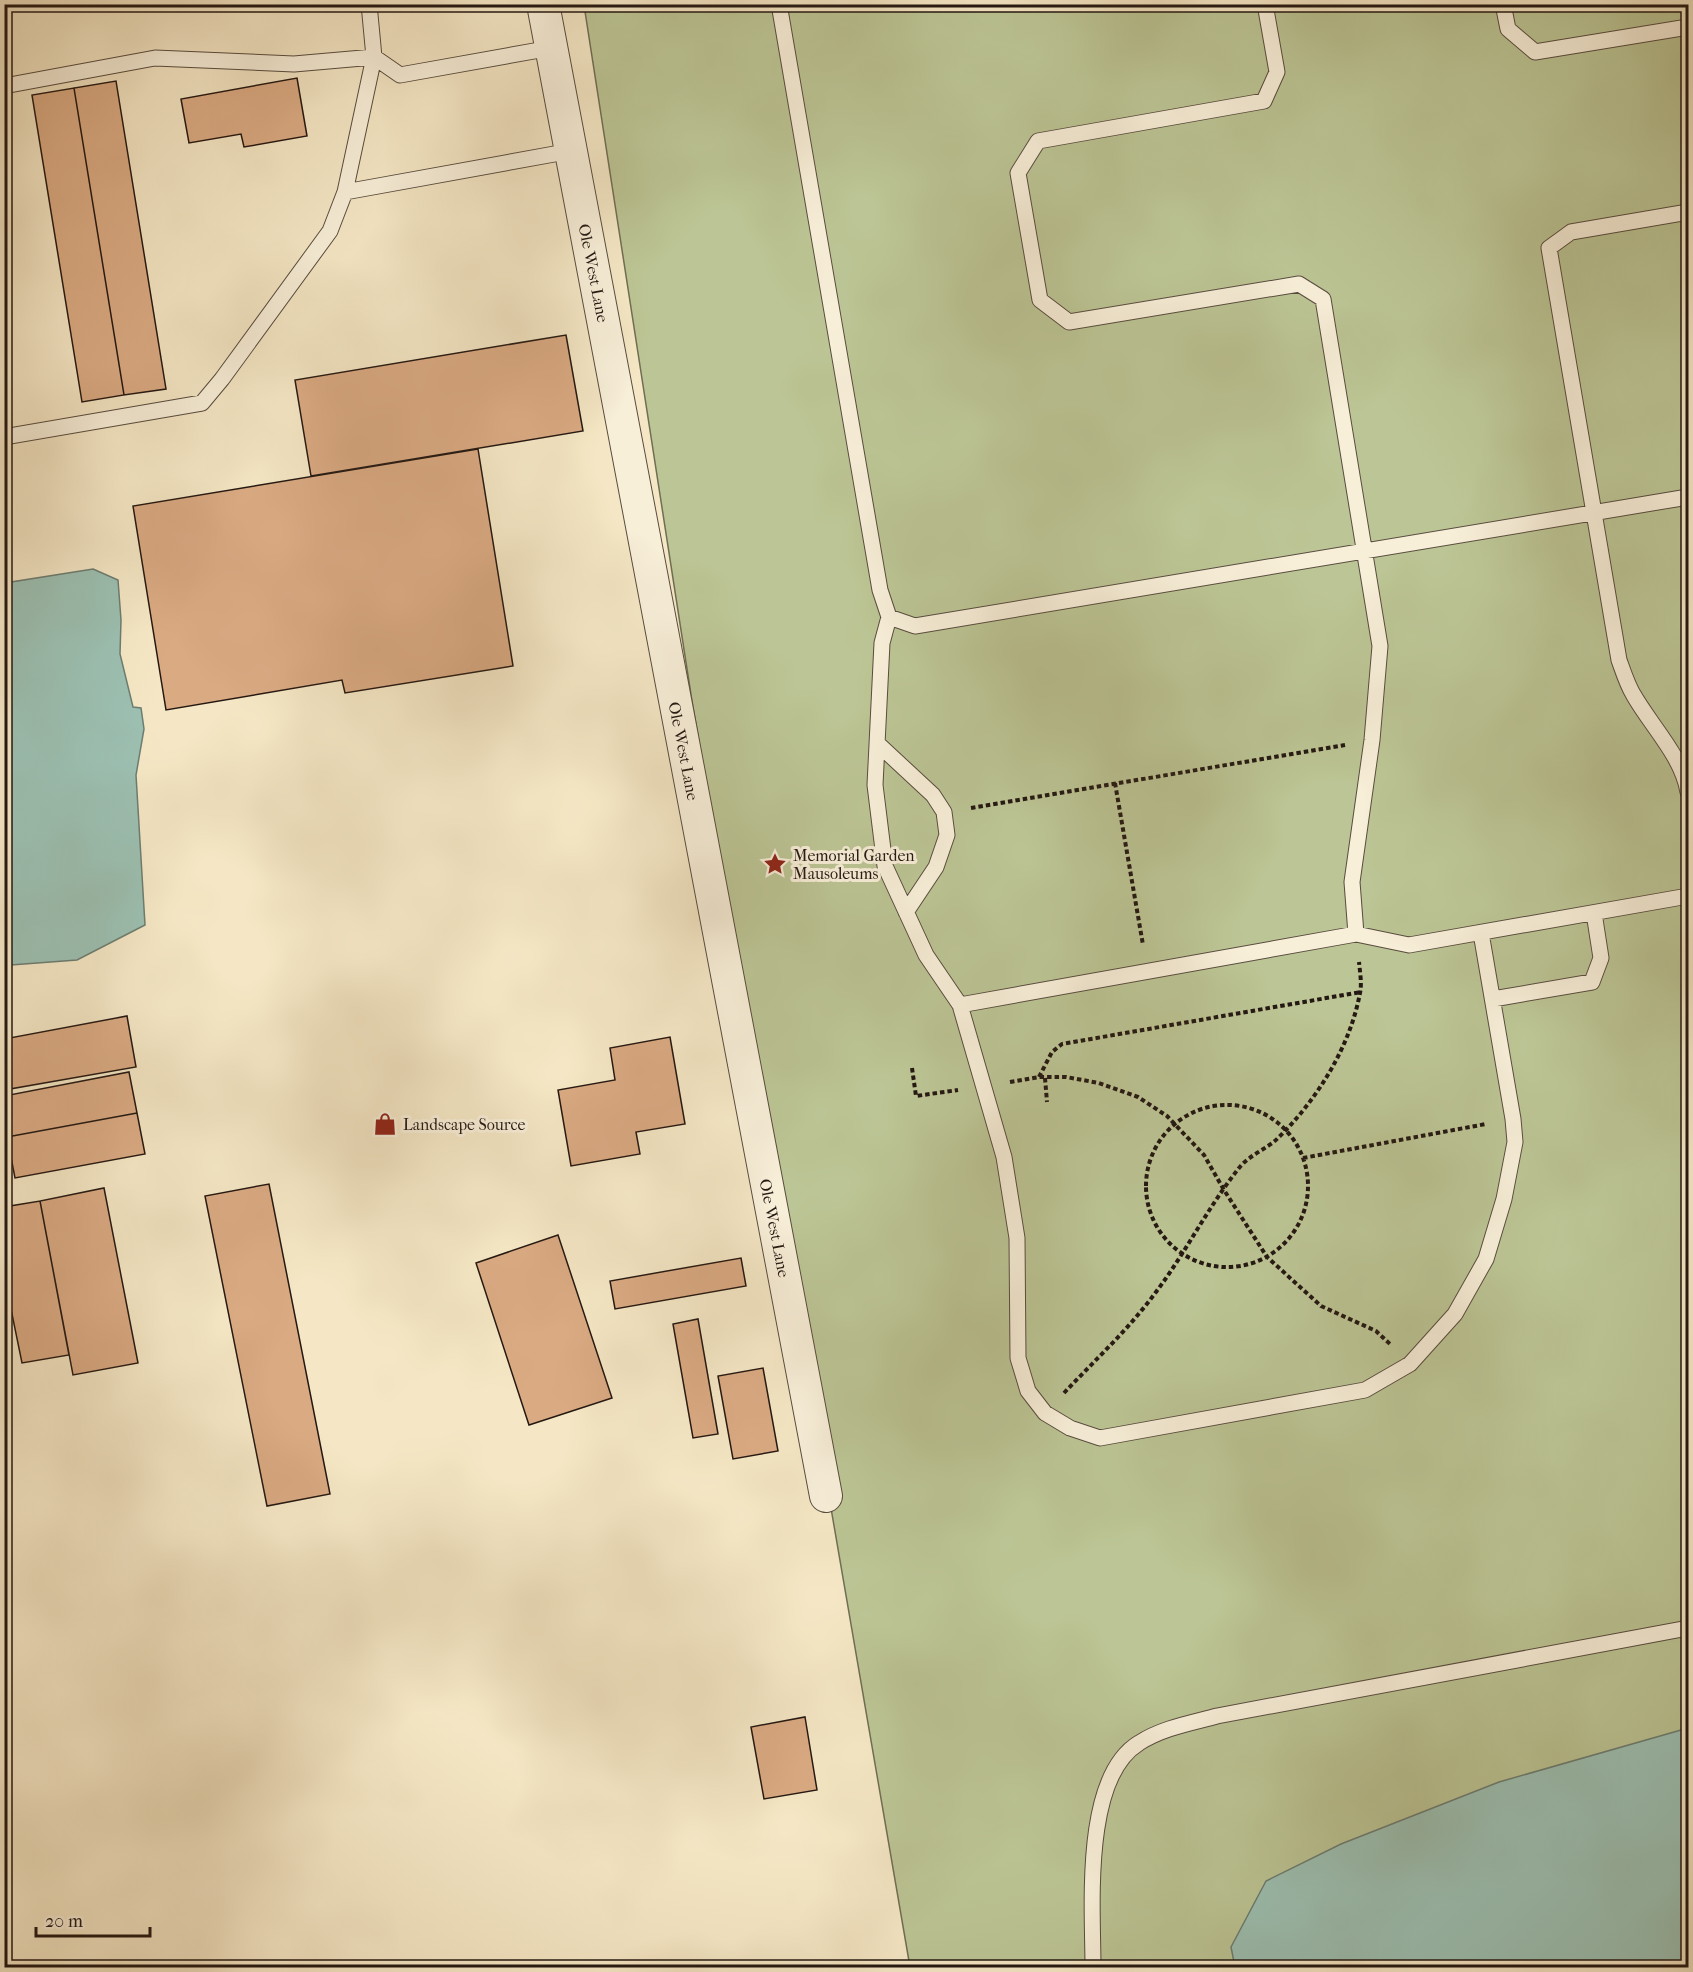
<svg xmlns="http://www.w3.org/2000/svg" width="1693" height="1972" font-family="'IM FELL French Canon',serif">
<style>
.green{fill:#bcc595;stroke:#706e54;stroke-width:1.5}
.water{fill:#9cc0b2;stroke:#6c7d72;stroke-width:1.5}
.building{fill:#daaa83;stroke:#241812;stroke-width:1.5}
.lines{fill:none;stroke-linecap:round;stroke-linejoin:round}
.service-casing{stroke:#584c3f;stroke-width:17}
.minor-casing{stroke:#584c3f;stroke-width:34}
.path{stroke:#241812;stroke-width:4;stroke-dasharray:4.5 3;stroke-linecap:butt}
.service{stroke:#f8efd9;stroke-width:15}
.minor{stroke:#f8efd9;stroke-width:32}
.labels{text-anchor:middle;stroke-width:6;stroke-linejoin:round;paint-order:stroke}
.street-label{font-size:16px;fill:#241812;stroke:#f8efd9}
.poi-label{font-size:16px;fill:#241812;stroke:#f8efd9;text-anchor:start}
</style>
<rect width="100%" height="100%" fill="#f5e7c5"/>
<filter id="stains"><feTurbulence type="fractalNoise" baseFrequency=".00333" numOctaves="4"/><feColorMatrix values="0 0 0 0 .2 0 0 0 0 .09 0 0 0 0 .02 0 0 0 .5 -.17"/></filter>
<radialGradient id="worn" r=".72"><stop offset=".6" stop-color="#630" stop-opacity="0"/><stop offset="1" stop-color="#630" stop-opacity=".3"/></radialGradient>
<path class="green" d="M 584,5 L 1688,5 L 1688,1967 L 910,1967 L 692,701 Z"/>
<path class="water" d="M 93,569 L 118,580 L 121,620 L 120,654 L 133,707 L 141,708 L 144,729 L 136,775 L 145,925 L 77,960 L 11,965 L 4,957 L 5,583 Z
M 1688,1728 L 1688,1967 L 1235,1967 L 1231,1947 L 1266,1881 L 1341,1844 L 1499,1782 Z"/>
<path class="building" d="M 297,78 L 307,136 L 244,147 L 241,134 L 189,143 L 181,99 Z
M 116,81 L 166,389 L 124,395 L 74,88 Z
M 74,88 L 124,395 L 82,402 L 32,95 Z
M 566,335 L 583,431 L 311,476 L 295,380 Z
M 478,449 L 513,666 L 345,693 L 342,680 L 166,710 L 133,506 Z
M 127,1016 L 136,1067 L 4,1090 L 4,1039 Z
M 670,1037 L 685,1124 L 636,1132 L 640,1154 L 571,1166 L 558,1090 L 615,1080 L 610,1048 Z
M 129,1072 L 137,1113 L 7,1137 L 4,1122 L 4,1096 Z
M 137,1113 L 145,1154 L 15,1178 L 7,1137 Z
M 269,1184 L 330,1494 L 267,1506 L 205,1196 Z
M 104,1188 L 138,1363 L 73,1375 L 40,1201 Z
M 40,1201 L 69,1355 L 22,1363 L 4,1275 L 4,1207 Z
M 558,1235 L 612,1398 L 529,1425 L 476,1263 Z
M 741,1258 L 746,1286 L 615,1309 L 610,1281 Z
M 698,1319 L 718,1434 L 693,1438 L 673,1324 Z
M 763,1368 L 778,1451 L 733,1459 L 718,1376 Z
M 805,1717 L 817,1790 L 764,1799 L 751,1727 Z"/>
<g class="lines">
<g class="service-casing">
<path id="service" d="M 369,4 L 374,57 L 400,75 L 551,48
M 779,4 L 880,590 L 889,617 L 882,643 L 875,785 L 885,866 L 926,955 L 960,1005 L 1004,1157 L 1017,1238 L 1018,1358 L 1028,1391 L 1045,1413 L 1070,1428 L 1100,1438 L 1365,1390 L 1410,1364 L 1455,1314 L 1486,1259 L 1504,1199 L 1515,1142 L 1513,1119 L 1481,933
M 1265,4 L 1277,72 L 1264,101 L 1038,141 L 1018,173 L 1040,300 L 1069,322 L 1299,284 L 1323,299 L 1380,646 L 1372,740 L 1352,882 L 1356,934 L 1409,945 L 1688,896
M 1503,4 L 1508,29 L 1535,52 L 1688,27
M 4,86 L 155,58 L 294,64 L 374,57 L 345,192 L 330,231 L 222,379 L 202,403 L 4,437
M 345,192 L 571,151
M 1688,212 L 1571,232 L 1549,248 L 1619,660 C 1623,671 1627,684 1633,694 C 1651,726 1682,756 1688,792
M 889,617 L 915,626 L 1688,497
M 877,743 L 933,795 L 944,812 L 947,835 L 936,867 L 906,912
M 1493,999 L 1592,982 L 1601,958 L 1594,913
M 960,1005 L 1356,934
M 1093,1968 C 1093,1908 1082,1778 1139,1743 C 1162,1728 1191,1723 1217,1716 L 1688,1628"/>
</g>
<g class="minor-casing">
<path id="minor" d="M 543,4 L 826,1496"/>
</g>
<path class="path" d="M 1115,783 L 1143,945
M 971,808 L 1345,745
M 912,1068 L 916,1096 L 958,1090
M 1039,1077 L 1052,1052 L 1062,1044 L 1361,992
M 1045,1078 L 1047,1102
M 1010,1082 L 1039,1077 L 1066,1077 L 1099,1083 L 1138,1097 L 1167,1116 L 1204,1155 L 1224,1190 L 1267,1257 L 1321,1306 L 1376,1331 L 1391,1345
M1146 1186a81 81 0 1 1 162 0a81 81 0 1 1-162 0Z
M 1303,1158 L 1486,1124
M 1064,1393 C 1095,1360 1129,1329 1156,1292 C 1186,1252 1208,1207 1239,1168 C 1249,1155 1267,1149 1278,1138 C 1317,1100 1350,1047 1360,993 C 1362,984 1360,972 1359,962"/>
<use href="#service" class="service"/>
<use href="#minor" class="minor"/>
</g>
<defs>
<g id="sight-bare" transform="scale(1.8)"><path d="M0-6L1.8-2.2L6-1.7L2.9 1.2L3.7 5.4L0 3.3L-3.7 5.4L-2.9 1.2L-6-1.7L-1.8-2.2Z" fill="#8f2418" stroke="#f8efd9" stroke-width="2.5" paint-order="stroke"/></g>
<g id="shop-bare" transform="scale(1.8)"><path d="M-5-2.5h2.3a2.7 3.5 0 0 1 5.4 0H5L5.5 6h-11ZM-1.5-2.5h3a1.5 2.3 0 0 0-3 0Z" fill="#8f2418" stroke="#f8efd9" stroke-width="2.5" paint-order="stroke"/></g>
</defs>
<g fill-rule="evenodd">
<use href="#sight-bare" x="775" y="864"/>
<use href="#shop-bare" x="385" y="1124"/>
</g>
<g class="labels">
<g class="street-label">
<text transform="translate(594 273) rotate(79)" y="6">Ole West Lane</text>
<text transform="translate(684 751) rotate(79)" y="6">Ole West Lane</text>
<text transform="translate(775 1228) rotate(79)" y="6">Ole West Lane</text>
</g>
<g class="poi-label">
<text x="793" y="861">Memorial Garden<tspan x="793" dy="18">Mausoleums</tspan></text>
<text x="403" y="1130">Landscape Source</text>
</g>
</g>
<rect width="1693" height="1972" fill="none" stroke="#f5e7c5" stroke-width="24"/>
<rect x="6" y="6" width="1681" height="1960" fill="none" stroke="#241812" stroke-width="3"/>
<rect x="12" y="12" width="1669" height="1948" fill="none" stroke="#241812" stroke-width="1.5"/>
<path d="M36 1927v9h114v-9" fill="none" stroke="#241812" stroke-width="3"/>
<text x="45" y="1927" font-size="18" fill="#241812" stroke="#f8efd9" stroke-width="4.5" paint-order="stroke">20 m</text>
<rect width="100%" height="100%" filter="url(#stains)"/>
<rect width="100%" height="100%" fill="url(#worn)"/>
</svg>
